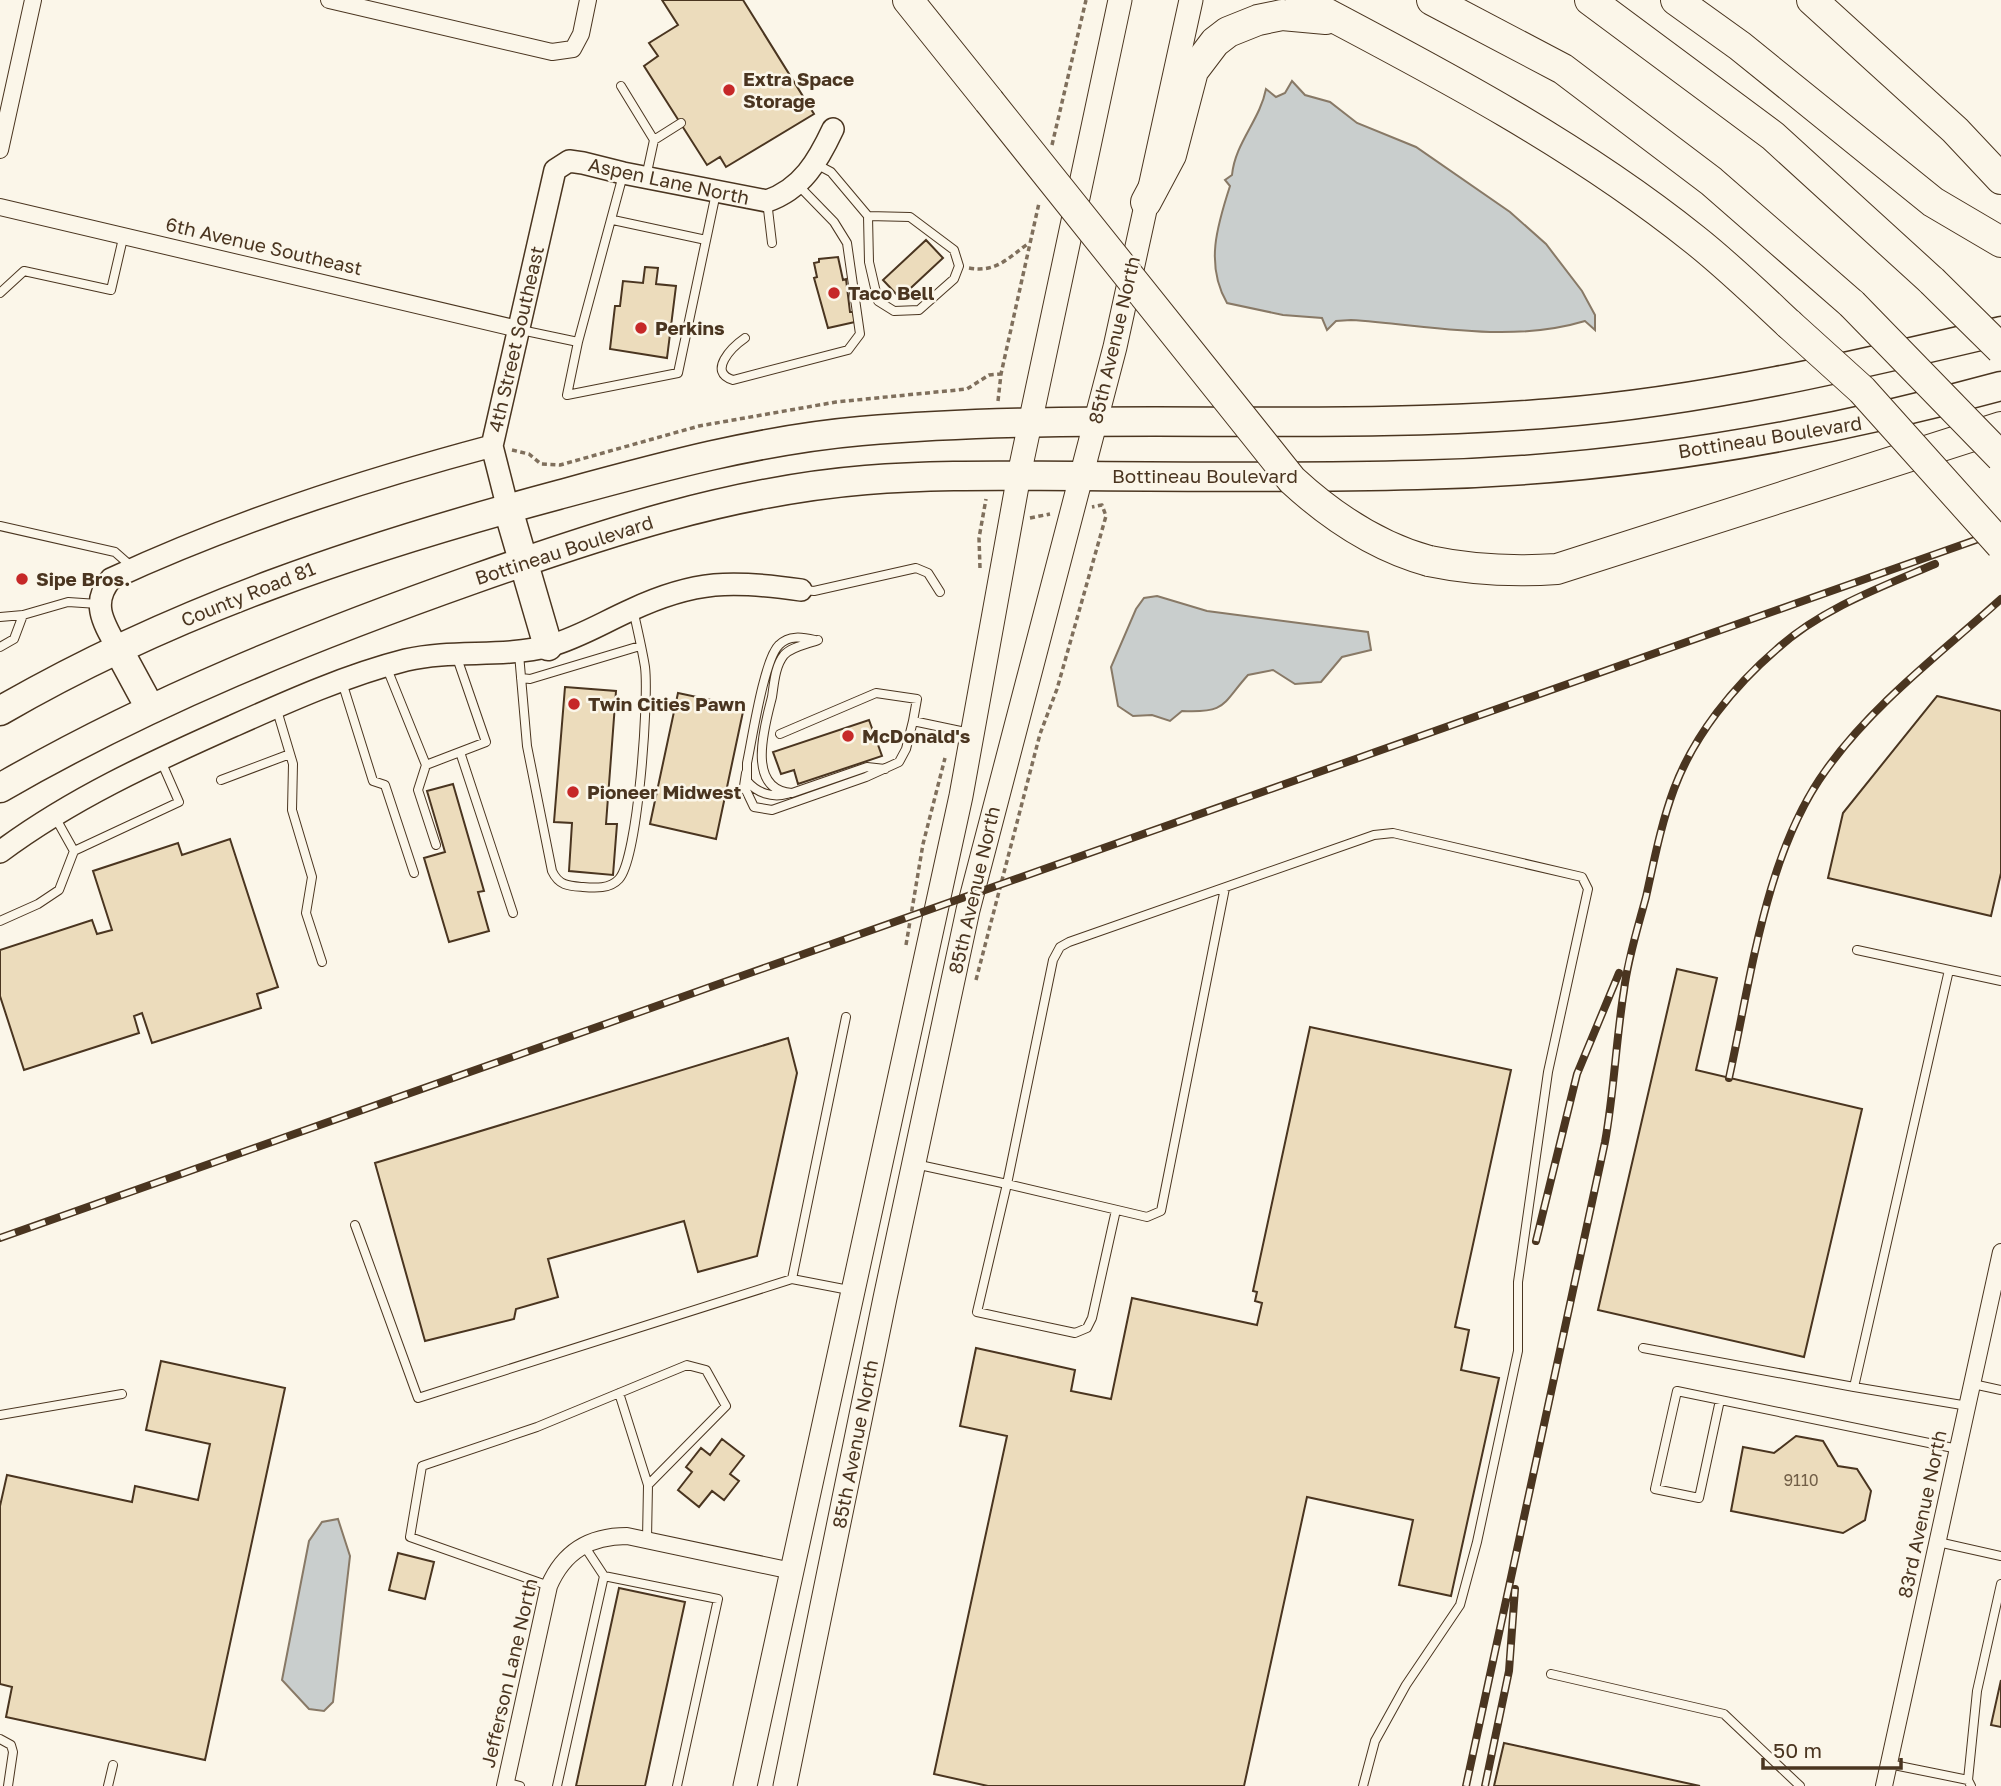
<svg xmlns="http://www.w3.org/2000/svg" width="2001" height="1786" font-family="'Golos Text',sans-serif">
<style>
.water{fill:#c9cecd;stroke:#887966;stroke-width:2}
.building{fill:#ecdcbc;stroke:#4a3520;stroke-width:2}
.lines{fill:none;stroke-linecap:round;stroke-linejoin:round}
.service-casing{stroke:#4a3520;stroke-width:10}
.minor-casing{stroke:#4a3520;stroke-width:18}
.tertiary-casing{stroke:#4a3520;stroke-width:24}
.secondary-casing{stroke:#4a3520;stroke-width:25}
.trunk-casing{stroke:#4a3520;stroke-width:31}
.motorway-casing{stroke:#4a3520;stroke-width:32}
.path{stroke:#7f6f5c;stroke-width:3.5;stroke-dasharray:5 3.5;stroke-linecap:butt}
.service{stroke:#fbf6e9;stroke-width:8}
.minor{stroke:#fbf6e9;stroke-width:16}
.tertiary{stroke:#fbf6e9;stroke-width:21}
.secondary{stroke:#fbf6e9;stroke-width:23}
.trunk{stroke:#fbf6e9;stroke-width:28}
.motorway{stroke:#fbf6e9;stroke-width:30}
.rail-casing{stroke:#4a3520;stroke-width:8}
.rail{stroke:#fbf6e9;stroke-width:5;stroke-dasharray:16;stroke-linecap:butt}
.motorway-bridge-casing{stroke:#4a3520;stroke-width:32;stroke-linecap:butt}
.motorway-bridge{stroke:#fbf6e9;stroke-width:30}
.poi-dot{fill:#c62828;stroke:#fbf6e9;stroke-width:2.5}
.labels{text-anchor:middle;stroke-width:5;stroke-linejoin:round;paint-order:stroke}
.number-label{font-size:16px;fill:#725f47}
.poi-label{font-size:19px;font-weight:bold;fill:#4a3520;stroke:#fbf6e9;text-anchor:start}
.street-label{font-size:19px;fill:#4a3520;stroke:#fbf6e9}
</style>
<rect width="100%" height="100%" fill="#fbf6e9"/>
<path class="water" d="M 1292,81 L 1305,95 L 1330,102 L 1357,123 L 1416,147 L 1510,212 L 1546,244 L 1582,291 L 1595,315 L 1595,330 L 1585,321 C 1509,344 1429,325 1351,320 L 1336,321 L 1327,330 L 1322,318 L 1283,315 L 1227,303 C 1205,265 1217,226 1230,186 L 1225,180 L 1232,175 C 1235,143 1260,120 1266,89 L 1276,97 L 1285,93 Z
M 1157,596 L 1207,611 L 1368,632 L 1371,650 L 1342,657 L 1321,682 L 1295,684 L 1273,670 L 1248,675 C 1221,705 1227,713 1182,711 L 1170,721 L 1152,715 L 1133,716 L 1118,706 L 1111,667 L 1136,609 L 1144,598 Z
M 338,1519 L 350,1556 L 333,1702 L 324,1711 L 309,1709 L 282,1680 L 309,1541 L 322,1522 Z"/>
<path class="building" d="M 662,0 L 743,0 L 814,114 L 726,167 L 720,157 L 707,165 L 644,66 L 658,56 L 649,43 L 678,25 Z
M 926,240 L 943,258 L 900,298 L 883,280 Z
M 838,257 L 843,280 L 846,279 L 850,312 L 853,312 L 855,322 L 828,328 L 814,278 L 817,277 L 814,263 L 819,262 L 819,259 Z
M 645,267 L 658,268 L 656,284 L 676,286 L 667,358 L 610,349 L 615,306 L 620,306 L 623,281 L 643,283 Z
M 565,687 L 616,691 L 606,824 L 617,824 L 613,875 L 569,871 L 572,823 L 554,822 Z
M 678,693 L 744,707 L 716,839 L 650,824 Z
M 1937,696 L 2001,711 L 2001,873 L 1991,916 L 1828,878 L 1843,813 Z
M 869,720 L 882,756 L 798,784 L 794,770 L 781,774 L 773,752 Z
M 453,784 L 484,891 L 478,892 L 489,931 L 449,942 L 424,858 L 445,852 L 427,791 Z
M 230,839 L 278,987 L 257,994 L 261,1008 L 152,1043 L 142,1013 L 134,1016 L 139,1033 L 24,1070 L 0,996 L 0,950 L 92,920 L 97,934 L 112,930 L 93,871 L 178,843 L 182,855 Z
M 1677,969 L 1717,978 L 1696,1070 L 1862,1109 L 1804,1357 L 1598,1310 Z
M 1310,1027 L 1511,1070 L 1455,1327 L 1469,1330 L 1461,1370 L 1499,1378 L 1451,1596 L 1399,1585 L 1413,1520 L 1307,1497 L 1244,1786 L 988,1786 L 934,1774 L 1007,1436 L 960,1426 L 976,1348 L 1075,1370 L 1071,1391 L 1111,1399 L 1132,1298 L 1257,1325 L 1262,1303 L 1255,1301 L 1257,1292 L 1253,1291 Z
M 788,1038 L 797,1073 L 757,1256 L 698,1272 L 684,1221 L 548,1259 L 558,1297 L 516,1309 L 514,1319 L 425,1341 L 375,1163 Z
M 161,1361 L 285,1388 L 205,1760 L 6,1717 L 12,1687 L 0,1684 L 0,1506 L 7,1475 L 132,1502 L 135,1486 L 198,1500 L 210,1444 L 146,1430 Z
M 1796,1436 L 1823,1441 L 1838,1466 L 1857,1469 L 1871,1491 L 1865,1520 L 1843,1533 L 1731,1511 L 1743,1447 L 1774,1453 Z
M 722,1439 L 744,1456 L 730,1474 L 739,1481 L 724,1500 L 712,1491 L 699,1507 L 678,1490 L 692,1472 L 686,1467 L 701,1448 L 710,1455 Z
M 398,1553 L 434,1562 L 425,1599 L 389,1590 Z
M 619,1588 L 685,1602 L 645,1786 L 576,1786 Z
M 2001,1680 L 2001,1727 L 1991,1725 Z
M 1504,1743 L 1700,1786 L 1494,1786 Z"/>
<g class="lines">
<g class="service-casing">
<path id="service" d="M 621,86 L 654,140 L 646,177
M 654,140 L 681,123
M 816,164 L 831,172 L 868,216 L 869,262 L 878,301 L 894,311 L 919,310 L 954,279 L 959,266 L 954,250 L 910,217 L 868,216
M 767,201 L 772,243
M 613,220 L 706,240
M 0,293 L 24,271 L 111,290 L 124,234
M 521,330 L 578,342 L 623,175
M 745,338 C 732,347 707,372 733,380 L 848,350 L 860,334 L 847,243 L 834,222 L 797,184
M 578,342 L 567,395 L 678,373 L 716,193
M 0,526 L 115,552 L 132,567
M 804,590 L 814,591 L 916,568 L 928,573 L 940,592
M 0,617 L 23,615
M 818,640 C 808,644 791,647 784,655 C 775,666 774,684 772,697 C 765,725 745,790 792,793 L 867,767 L 885,769
M 0,647 L 14,639 L 23,615 L 68,602 L 98,604
M 519,654 L 527,746 L 552,871 C 559,886 569,886 583,887 C 595,888 610,889 619,879 C 638,858 649,699 645,667 C 642,648 637,628 633,609
M 386,666 L 426,765 L 486,742 L 456,655
M 521,678 L 530,679 L 640,646
M 342,682 L 373,781 L 385,785 L 414,873
M 276,707 L 293,764 L 292,810 L 312,877 L 306,913 L 322,962
M 780,734 L 876,693 L 917,699 L 913,721 L 970,733
M 460,752 L 513,913
M 426,765 L 418,790 L 436,845
M 746,773 L 744,786 L 754,807 L 772,810 L 866,777 L 899,762 L 906,749 L 913,721
M 221,780 L 290,754
M 787,794 C 772,798 757,793 747,781 L 747,763 C 752,740 764,659 779,645 C 789,635 802,637 815,640
M 55,817 L 74,851
M 0,921 L 38,904 L 59,890 L 74,851 L 179,802 L 161,761
M 1857,950 L 2001,981
M 1949,970 L 1854,1387 L 1968,1406
M 915,1164 L 1007,1184 L 1053,960 L 1060,947 L 1069,942 L 1374,835 L 1393,833 L 1582,877 L 1588,889 L 1548,1072 L 1518,1282 L 1518,1351 L 1477,1542 L 1460,1605 L 1406,1685 L 1375,1741 L 1363,1786
M 1116,1210 L 1092,1318 L 1087,1328 L 1075,1333 L 977,1312 L 1007,1184 L 1147,1217 L 1161,1211 L 1225,888
M 355,1225 L 418,1398 L 792,1279 L 849,1290
M 792,1279 L 846,1017
M 1643,1348 L 1854,1387
M 1973,1384 L 2001,1390
M 619,1393 L 648,1485
M 1720,1400 L 1699,1498 L 1655,1489 L 1677,1391 L 1958,1449
M 0,1415 L 122,1394
M 1938,1542 L 2001,1556
M 583,1544 L 604,1576
M 549,1586 L 410,1537 L 422,1466 L 537,1427 L 687,1365 L 706,1370 L 726,1406 L 648,1485 L 647,1539
M 1551,1674 L 1724,1714 L 1800,1786
M 0,1739 L 11,1745 L 13,1752 L 8,1786
M 1889,1764 L 1968,1780 L 1971,1786
M 1968,1780 L 1977,1691 L 2001,1584
M 505,1782 L 520,1786
M 108,1786 L 113,1765
M 557,1786 L 604,1576 L 718,1599 L 677,1786"/>
</g>
<g class="minor-casing">
<path id="minor" d="M 329,0 L 552,52 L 573,49 L 581,34 L 588,0
M 0,150 L 33,0
M 0,207 L 518,329
M 505,1786 L 549,1586 C 564,1551 590,1536 627,1536 L 792,1571
M 1884,1786 L 2001,1252"/>
</g>
<g class="tertiary-casing">
<path id="tertiary" d="M 508,509 L 492,446 L 555,170 L 569,161 L 583,163 L 623,173 L 767,201 C 802,189 818,161 833,129
M 118,649 C 104,624 90,603 111,579 C 234,522 361,481 492,446
M 0,852 C 71,799 152,762 233,726 C 289,701 347,675 406,660 C 453,649 502,658 549,646 C 578,638 604,622 631,610 C 695,580 733,580 801,590"/>
</g>
<g class="secondary-casing">
<path id="secondary" d="M 745,1786 L 961,796 L 1019,475 L 1120,0
M 785,1786 L 885,1298 L 968,910 L 1115,347 L 1191,0"/>
</g>
<g class="trunk-casing">
<path id="trunk" d="M 508,509 L 548,646
M 118,649 L 150,708
M 0,711 C 174,610 364,547 558,495 C 657,468 758,440 861,431 C 1091,411 1323,432 1554,413 C 1706,401 1853,366 2001,331
M 0,788 C 151,701 310,637 474,579 C 602,534 730,491 866,480 C 939,474 1012,476 1084,476 C 1195,477 1306,478 1417,475 C 1614,471 1811,438 2001,386"/>
</g>
<g class="motorway-casing">
<path id="motorway" d="M 908,0 L 989,101
M 1301,0 C 1436,71 1574,143 1694,239 C 1727,265 1758,295 1789,324
M 1432,0 L 1563,69 L 1711,181 L 1852,304
M 1590,0 L 1773,136 L 1932,281
M 1676,0 L 1740,46 L 1933,202 L 2001,242
M 1812,0 L 1955,130 L 2001,179
M 1146,202 L 1171,155 L 1193,71 L 1215,42 L 1228,32 L 1258,20 L 1282,15 L 1326,19
M 1429,561 C 1472,570 1513,572 1557,569 L 2001,427"/>
</g>
<path class="path" d="M 1052,145 L 1086,0
M 969,268 C 996,273 1008,258 1029,243
M 998,401 L 1001,374 L 1039,203
M 512,450 L 529,454 L 541,464 L 560,465 L 699,426 L 836,402 L 967,389 L 989,375 L 1001,374
M 1030,518 L 1050,514
M 980,568 L 979,538 L 986,499
M 906,945 L 923,844 L 945,758
M 976,980 L 1040,734 L 1057,689 L 1106,516 L 1102,505 L 1092,507"/>
<use href="#service" class="service"/>
<use href="#minor" class="minor"/>
<use href="#tertiary" class="tertiary"/>
<use href="#secondary" class="secondary"/>
<use href="#trunk" class="trunk"/>
<use href="#motorway" class="motorway"/>
<g class="rail-casing">
<path id="rail" d="M 1729,1078 C 1751,979 1765,854 1826,770 C 1873,704 1941,653 2001,599
M 0,1238 L 2001,531
M 1536,1241 L 1577,1074 L 1619,973
M 1466,1786 L 1605,1142 C 1614,1092 1616,1040 1624,990 C 1628,958 1638,927 1646,897 C 1654,861 1661,824 1674,789 C 1694,735 1734,686 1777,649 C 1821,609 1881,587 1935,564
M 1485,1786 L 1509,1671 L 1515,1589"/>
</g>
<use href="#rail" class="rail"/>
<g class="motorway-bridge-casing">
<path id="motorway-bridge" d="M 989,101 L 1292,480 C 1330,515 1378,547 1429,561
M 1932,281 L 2001,349
M 1852,304 L 2001,457
M 1789,324 L 1862,390 L 2001,545"/>
</g>
<use href="#motorway-bridge" class="motorway-bridge"/>
</g>
<g class="poi-dot">
<circle cx="729" cy="90" r="7"/>
<circle cx="834" cy="293" r="7"/>
<circle cx="641" cy="328" r="7"/>
<circle cx="22" cy="579" r="7"/>
<circle cx="574" cy="704" r="7"/>
<circle cx="848" cy="736" r="7"/>
<circle cx="573" cy="792" r="7"/>
</g>
<g class="labels">
<g class="number-label">
<text x="1801" y="1486">9110</text>
</g>
<g class="poi-label">
<text x="743" y="86">Extra Space<tspan x="743" dy="22">Storage</tspan></text>
<text x="848" y="300">Taco Bell</text>
<text x="655" y="335">Perkins</text>
<text x="36" y="586">Sipe Bros.</text>
<text x="588" y="711">Twin Cities Pawn</text>
<text x="862" y="743">McDonald's</text>
<text x="587" y="799">Pioneer Midwest</text>
</g>
<g class="street-label">
<text transform="translate(669 181) rotate(12)" y="7">Aspen Lane North</text>
<text transform="translate(264 246) rotate(13)" y="7">6th Avenue Southeast</text>
<text transform="translate(516 339) rotate(-77)" y="7">4th Street Southeast</text>
<text transform="translate(1114 340) rotate(-77)" y="7">85th Avenue North</text>
<text transform="translate(1770 437) rotate(-9)" y="7">Bottineau Boulevard</text>
<text x="1205" y="483">Bottineau Boulevard</text>
<text transform="translate(564 550) rotate(-18)" y="7">Bottineau Boulevard</text>
<text transform="translate(248 594) rotate(-22)" y="7">County Road 81</text>
<text transform="translate(974 890) rotate(-77)" y="7">85th Avenue North</text>
<text transform="translate(855 1444) rotate(-79)" y="7">85th Avenue North</text>
<text transform="translate(1922 1514) rotate(-78)" y="7">83rd Avenue North</text>
<text transform="translate(509 1673) rotate(-77)" y="7">Jefferson Lane North</text>
</g>
</g>
<path d="M1763 1758v10h138v-10" fill="none" stroke="#4a3520" stroke-width="3.5"/>
<text x="1773" y="1758" font-size="21" fill="#4a3520" stroke="#fbf6e9" stroke-width="5" paint-order="stroke">50 m</text>
</svg>
